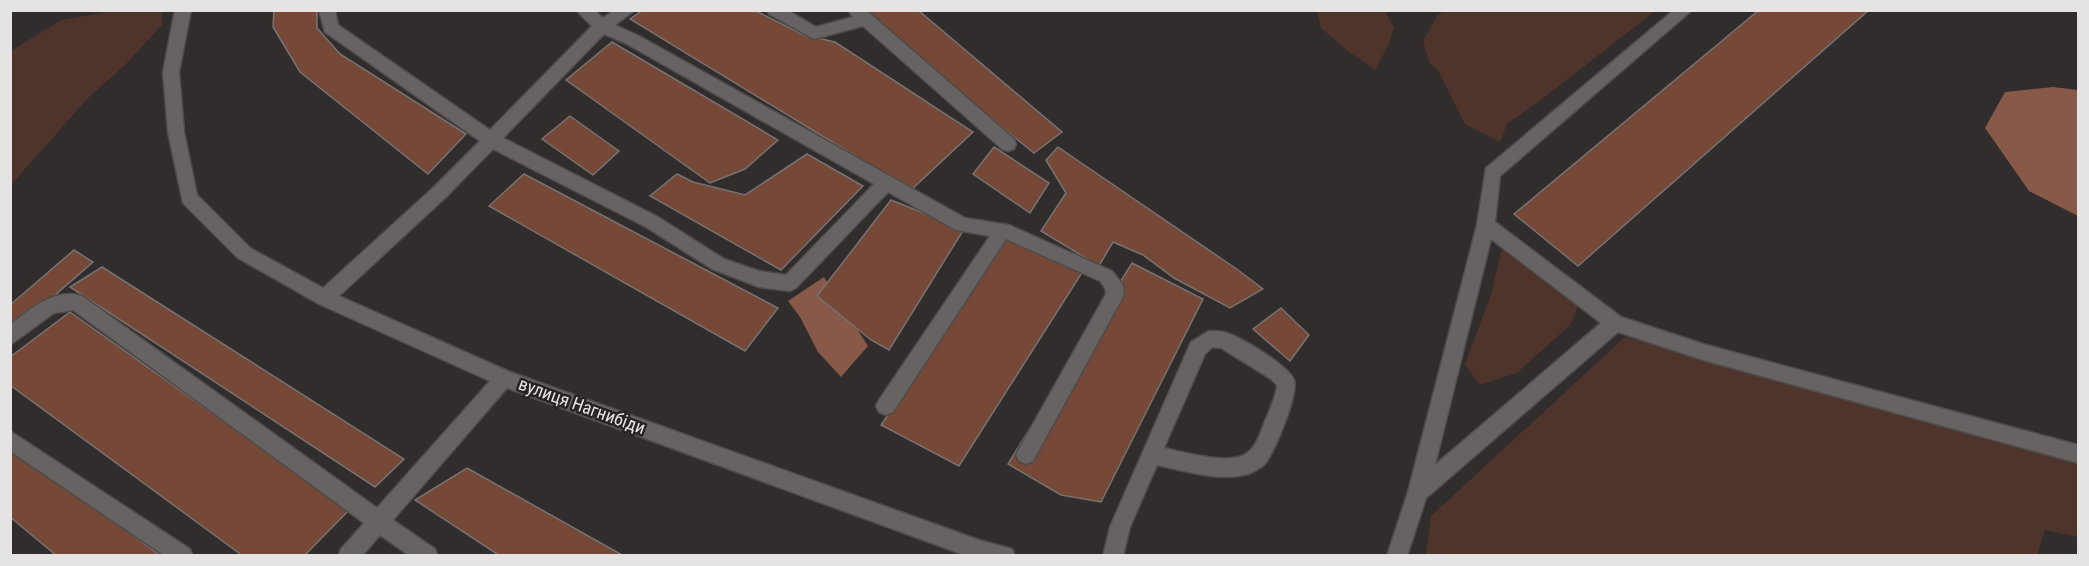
<svg xmlns="http://www.w3.org/2000/svg" width="2089" height="566" font-family="'Roboto Condensed',sans-serif">
<style>
.green{fill:#4e342a}
.forest{fill:#885949}
.building{fill:#754838;stroke:#777372;stroke-width:1.5}
.lines{fill:none;stroke-linecap:round;stroke-linejoin:round}
.minor-casing{stroke:#4e4b4a;stroke-width:3}
.minor{fill:#676362;fill-rule:evenodd}
.labels{text-anchor:middle;stroke-width:5;stroke-linejoin:round;paint-order:stroke}
.street-label{font-size:18px;fill:#e6e3e3;stroke:#272322}
</style>
<rect width="100%" height="100%" fill="#312d2c"/>
<path class="green" d="M 1445,10 L 1655,10 L 1655,11 L 1541,100 L 1507,124 L 1500,142 L 1465,124 L 1438,70 L 1430,64 L 1423,41 L 1437,16 Z
M 114,11 L 162,11 L 162,25 L 125,65 L 86,100 L 11,185 L 11,51 L 61,20 Z
M 1317,11 L 1385,11 L 1394,28 L 1388,46 L 1375,70 L 1349,52 L 1321,28 Z
M 1502,247 L 1578,298 L 1576,312 L 1570,325 L 1517,373 L 1480,385 L 1465,364 L 1491,295 Z
M 1625,337 L 2078,455 L 2078,537 L 2045,530 L 2037,555 L 1426,556 L 1431,516 Z"/>
<path class="forest" d="M 2053,87 L 2078,90 L 2078,216 L 2029,191 L 1985,128 L 2005,92 Z
M 824,277 L 868,346 L 841,377 L 818,352 L 800,317 L 788,301 Z"/>
<path class="building" d="M 274,10 L 317,10 L 317,28 L 340,54 L 466,134 L 428,174 L 300,72 L 273,27 Z
M 643,10 L 754,10 L 804,35 L 835,42 L 973,132 L 911,190 L 630,19 Z
M 863,10 L 918,10 L 1062,132 L 1034,153 L 917,59 Z
M 1759,10 L 1869,10 L 1578,266 L 1514,214 Z
M 612,42 L 778,140 L 745,169 L 710,183 L 566,80 Z
M 570,116 L 619,151 L 593,175 L 542,139 Z
M 994,147 L 1049,183 L 1030,213 L 973,174 Z
M 1058,147 L 1238,270 L 1263,289 L 1230,308 L 1174,278 L 1143,255 L 1113,242 L 1099,266 L 1041,231 L 1066,193 L 1046,160 Z
M 807,154 L 863,186 L 781,270 L 650,196 L 677,174 L 693,182 L 745,195 Z
M 524,174 L 778,308 L 745,351 L 489,206 Z
M 891,200 L 964,229 L 889,350 L 871,340 L 817,296 Z
M 1008,237 L 1083,271 L 959,466 L 881,425 Z
M 74,250 L 93,262 L 10,334 L 10,305 Z
M 1132,263 L 1203,299 L 1101,502 L 1061,495 L 1008,464 Z
M 102,267 L 404,459 L 375,487 L 70,287 Z
M 1281,308 L 1309,335 L 1290,361 L 1253,329 Z
M 70,312 L 349,510 L 304,556 L 243,556 L 10,385 L 10,357 Z
M 10,444 L 161,556 L 57,556 L 10,517 Z
M 467,468 L 624,556 L 500,556 L 415,500 Z"/>
<g class="lines">
<g class="minor-casing">
<path id="minor" d="M 175,10 L 191,10 L 179,72 L 184,132 L 197,195 L 250,248 L 323,288 L 434,187 L 480,141 L 325,32 L 319,10 L 335,10 L 338,25 L 490,130 L 592,26 L 576,10 L 594,10 L 603,18 L 615,10 L 635,10 L 615,25 L 639,36 L 965,218 L 1009,225 L 1112,271 L 1123,285 L 1124,295 L 1033,461 L 1026,464 L 1019,461 L 1016,455 L 1019,449 L 1106,294 L 1105,288 L 1100,281 L 1006,239 L 893,412 L 886,415 L 879,412 L 876,406 L 879,400 L 990,236 L 956,230 L 888,192 L 796,288 L 790,291 L 759,287 L 712,269 L 646,227 L 493,149 L 446,197 L 339,296 L 510,372 L 979,540 L 1012,549 L 1015,556 L 967,556 L 507,388 L 393,520 L 435,549 L 438,556 L 410,556 L 380,535 L 362,556 L 338,556 L 341,549 L 364,523 L 73,310 L 54,313 L 10,345 L 10,325 C 29,309 56,287 82,296 L 377,508 L 490,381 L 319,304 L 238,258 L 183,203 L 168,132 L 163,72 ZM 604,34 L 627,44 L 874,184 L 786,275 L 759,271 L 724,259 L 658,217 L 503,138 Z
M 767,10 L 787,10 L 816,27 L 853,17 L 848,10 L 866,10 L 1014,139 L 1016,144 L 1014,149 L 1008,151 L 1002,149 L 863,26 L 814,39 L 769,14 Z
M 1674,10 L 1692,10 L 1500,176 L 1495,222 L 1621,317 L 1703,344 L 2078,445 L 2078,463 L 1703,360 L 1618,332 L 1426,498 L 1407,556 L 1387,556 L 1408,492 L 1477,225 L 1486,168 ZM 1491,239 L 1601,323 L 1435,465 Z
M 1209,331 C 1215,331 1221,331 1227,333 C 1242,338 1289,366 1294,380 C 1299,393 1274,454 1264,465 C 1259,469 1253,472 1248,474 C 1219,482 1186,471 1157,465 L 1130,527 L 1123,556 L 1103,556 L 1110,527 L 1191,342 ZM 1212,347 L 1221,348 L 1271,379 L 1277,385 C 1276,397 1270,409 1265,421 C 1261,431 1257,446 1247,453 C 1232,466 1183,452 1164,448 L 1205,354 Z
M 10,431 L 190,549 L 193,556 L 165,556 L 10,451 Z"/>
</g>
<use href="#minor" class="minor"/>
</g>
<g class="labels">
<g class="street-label">
<text transform="translate(582 406) rotate(20)" y="6">вулиця Нагнибіди</text>
</g>
</g>
<rect width="2089" height="566" fill="none" stroke="#e6e3e3" stroke-width="24"/>
</svg>
